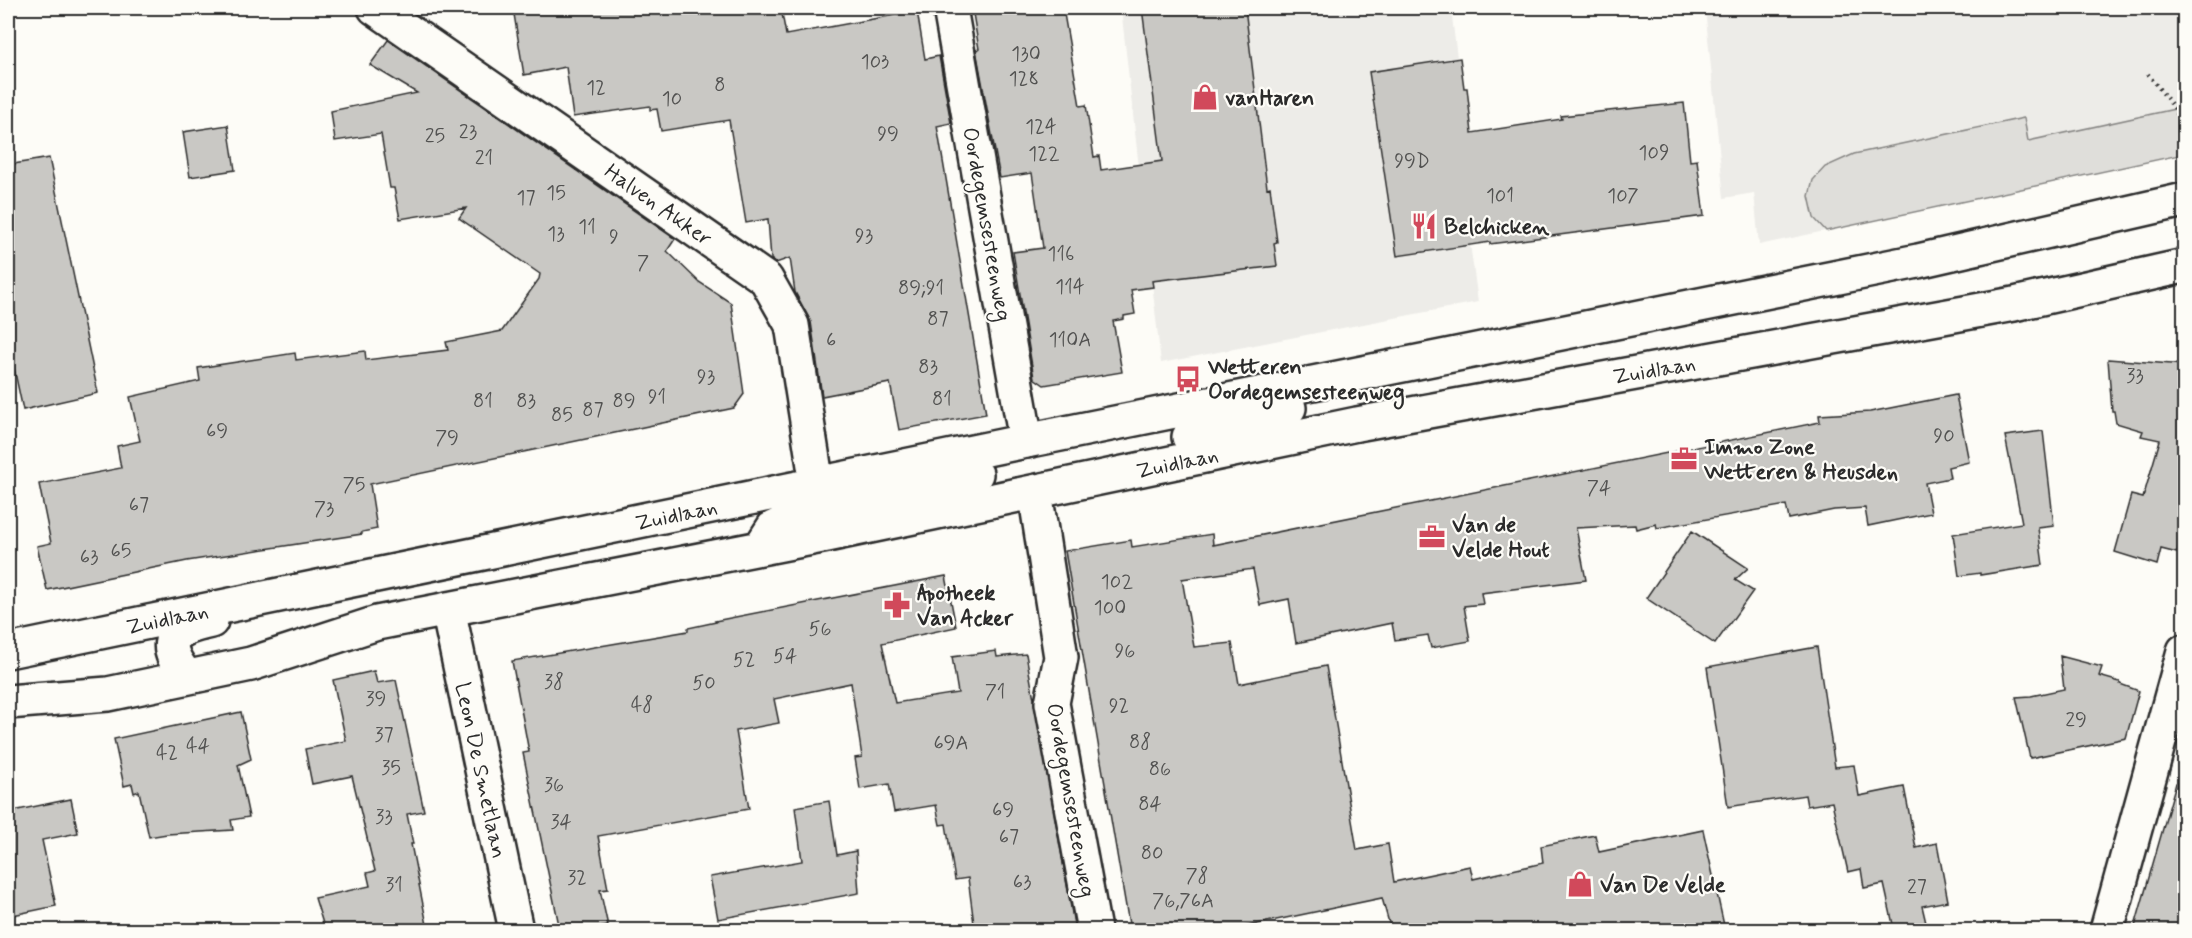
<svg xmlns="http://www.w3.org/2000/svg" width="2192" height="938" font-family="Mynerve,sans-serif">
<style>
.built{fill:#edece8}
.green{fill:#dfdeda;stroke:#858482;stroke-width:1.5}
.building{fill:#c9c8c4;stroke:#2b2b2b;stroke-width:1.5}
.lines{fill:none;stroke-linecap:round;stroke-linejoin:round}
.minor-casing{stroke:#2b2b2b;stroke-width:38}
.major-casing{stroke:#2b2b2b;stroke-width:38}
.path{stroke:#2b2b2b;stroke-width:4;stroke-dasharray:1.5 4.5;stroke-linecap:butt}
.minor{stroke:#fdfcf7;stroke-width:33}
.major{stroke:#fdfcf7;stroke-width:33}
.labels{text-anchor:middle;stroke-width:4.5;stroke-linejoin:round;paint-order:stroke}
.number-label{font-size:20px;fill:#525251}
.poi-label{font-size:22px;font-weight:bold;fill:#2b2b2b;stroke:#fdfcf7;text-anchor:start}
.street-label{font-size:22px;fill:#2b2b2b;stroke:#fdfcf7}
</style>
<rect width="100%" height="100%" fill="#fdfcf7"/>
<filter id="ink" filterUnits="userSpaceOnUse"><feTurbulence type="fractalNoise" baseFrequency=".0167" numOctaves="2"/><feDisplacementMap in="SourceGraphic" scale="12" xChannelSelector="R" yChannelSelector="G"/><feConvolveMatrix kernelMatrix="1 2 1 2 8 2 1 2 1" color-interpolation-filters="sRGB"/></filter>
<g filter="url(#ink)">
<path class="built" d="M 1121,8 L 1451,8 L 1457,58 L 1445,60 L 1478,302 L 1161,363 Z
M 1705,8 L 2184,8 L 2184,154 L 1759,245 L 1754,193 L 1724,198 Z"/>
<path class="green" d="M 2184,107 L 2184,154 L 1826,231 L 1814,218 L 1809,196 L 1813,180 L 1825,167 L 1854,154 L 2024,118 L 2028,141 Z"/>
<path class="building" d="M 513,8 L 781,8 L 786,35 L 917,11 L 925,59 L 939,56 L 951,123 L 937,126 L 986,414 L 899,430 L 890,383 L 822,396 L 811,322 L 795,292 L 790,258 L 776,263 L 771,259 L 768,219 L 746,223 L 729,120 L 661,131 L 657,109 L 650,110 L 650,106 L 573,117 L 566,67 L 524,75 Z
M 972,8 L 1063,8 L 1080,106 L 1086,105 L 1094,157 L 1099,156 L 1101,170 L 1162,161 L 1142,8 L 1245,8 L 1267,188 L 1270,187 L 1277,242 L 1274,243 L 1277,266 L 1152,281 L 1153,287 L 1131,290 L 1135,314 L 1124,316 L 1124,319 L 1113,321 L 1122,372 L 1044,385 L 1034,378 L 1013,252 L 1043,248 L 1032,173 L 1000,178 L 976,50 L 979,49 Z
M 388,40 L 675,239 L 667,251 L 699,282 L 731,303 L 744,394 L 734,408 L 370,484 L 377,529 L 362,532 L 362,534 L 187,561 L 47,590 L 37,546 L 51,543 L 39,484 L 121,468 L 117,446 L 140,441 L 130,397 L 200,381 L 198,368 L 295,353 L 296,360 L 365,351 L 366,360 L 448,350 L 446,342 L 502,331 L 539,279 L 540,274 L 459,218 L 466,208 L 400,219 L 394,188 L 390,188 L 381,134 L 335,141 L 331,111 L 417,93 L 370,65 Z
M 1460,58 L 1464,88 L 1467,88 L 1472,133 L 1562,119 L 1561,116 L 1684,103 L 1690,161 L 1697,160 L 1704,216 L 1490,244 L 1490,242 L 1397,256 L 1369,72 Z
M 228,125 L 235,170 L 190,177 L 183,132 Z
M 49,158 L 98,393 L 23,410 L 8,340 L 8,165 Z
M 2108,359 L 2184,365 L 2184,525 L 2177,553 L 2161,549 L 2157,565 L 2115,552 L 2131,495 L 2143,498 L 2160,440 L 2141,436 L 2143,431 L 2116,423 L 2114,411 L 2112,411 Z
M 1956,395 L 1969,462 L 1948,467 L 1950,478 L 1925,483 L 1931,513 L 1868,526 L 1865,508 L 1834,510 L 1789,519 L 1786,505 L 1657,528 L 1656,524 L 1636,529 L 1635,525 L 1576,528 L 1586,580 L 1481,593 L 1483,604 L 1464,606 L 1470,641 L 1431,648 L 1428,635 L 1395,640 L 1392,623 L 1296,643 L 1289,599 L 1260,605 L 1253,569 L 1182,579 L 1194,647 L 1232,643 L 1239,684 L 1326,666 L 1357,850 L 1388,844 L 1394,882 L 1470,866 L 1473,879 L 1543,863 L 1541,846 L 1595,835 L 1599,852 L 1703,830 L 1725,930 L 1391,930 L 1382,898 L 1228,930 L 1130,930 L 1065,551 L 1131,540 L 1132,547 L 1212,534 L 1213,545 L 1820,422 L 1819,415 L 1870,412 Z
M 2043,431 L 2054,526 L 2038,528 L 2043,565 L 1980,575 L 1980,573 L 1959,576 L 1953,534 L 2022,523 L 2005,436 Z
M 1692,531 L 1748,568 L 1735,580 L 1753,591 L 1715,644 L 1646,598 Z
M 946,576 L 956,627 L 882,643 L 895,703 L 958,693 L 952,657 L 996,651 L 997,657 L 1026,654 L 1075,930 L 978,930 L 977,925 L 974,924 L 968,878 L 955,880 L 946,824 L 940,825 L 936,805 L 894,812 L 889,784 L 860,789 L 855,758 L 862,757 L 851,683 L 774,699 L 779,723 L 736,731 L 749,809 L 598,836 L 608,889 L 600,890 L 608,926 L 589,930 L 560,930 L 523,753 L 529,752 L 512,661 L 688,631 L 688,628 L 716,622 L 715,621 Z
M 1817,647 L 1835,767 L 1854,765 L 1859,796 L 1904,787 L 1916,848 L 1937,843 L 1948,901 L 1922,906 L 1926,923 L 1894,929 L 1884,884 L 1864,888 L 1861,869 L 1848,872 L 1832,802 L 1807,806 L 1805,795 L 1728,807 L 1707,667 Z
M 2060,656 L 2102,667 L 2099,676 L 2120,682 L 2120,684 L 2139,691 L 2126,738 L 2030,758 L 2016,697 L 2031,696 L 2064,689 Z
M 374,671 L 377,683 L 396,680 L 424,811 L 407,814 L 413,844 L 411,844 L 428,930 L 325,930 L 315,898 L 370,886 L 367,873 L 375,871 L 352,776 L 312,784 L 305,749 L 346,741 L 333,680 Z
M 241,712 L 251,759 L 238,765 L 249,817 L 231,820 L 233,830 L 167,834 L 149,837 L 139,791 L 134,793 L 132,784 L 124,786 L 114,739 Z
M 2176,783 L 2184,784 L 2184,930 L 2134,930 Z
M 71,799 L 78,833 L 42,840 L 56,906 L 8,916 L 8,812 Z
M 829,801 L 837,855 L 856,851 L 859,893 L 718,919 L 710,877 L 802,861 L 795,807 Z"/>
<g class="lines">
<g class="minor-casing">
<path id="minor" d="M 375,8 L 766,279 L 792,325 L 817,485
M 950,8 L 1026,441
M 1035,492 L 1061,657 L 1052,703 L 1094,930
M 448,609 L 516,930
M 2107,930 L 2184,651"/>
</g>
<g class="major-casing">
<path id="major" d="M 1189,437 L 1230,429 L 1260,414 L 1289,408
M 762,545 L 773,528 L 797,517 L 903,494 L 943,481 L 976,474
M 8,651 L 1026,441 L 1918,261 L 2184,200
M 187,677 C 158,642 171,629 211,621
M 8,702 L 108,694 L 251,664 L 377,623 L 827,535 L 1357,424 L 2014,304 L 2184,266"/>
</g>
<path class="path" d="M 2148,74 L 2175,109 L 2184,133"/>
<use href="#minor" class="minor"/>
<use href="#major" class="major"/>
</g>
</g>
<defs>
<g id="shop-bare" transform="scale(2.07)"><path d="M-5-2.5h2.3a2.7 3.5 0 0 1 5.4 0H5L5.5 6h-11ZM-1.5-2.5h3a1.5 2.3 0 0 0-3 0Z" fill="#d1495b" stroke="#fdfcf7" stroke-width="2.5" paint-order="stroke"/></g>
<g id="restaurant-bare" transform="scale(2.07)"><path d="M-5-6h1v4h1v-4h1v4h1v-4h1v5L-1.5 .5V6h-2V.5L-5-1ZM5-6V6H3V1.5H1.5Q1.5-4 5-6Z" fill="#d1495b" stroke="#fdfcf7" stroke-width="2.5" paint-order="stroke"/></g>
<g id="bus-bare" transform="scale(2.07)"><path d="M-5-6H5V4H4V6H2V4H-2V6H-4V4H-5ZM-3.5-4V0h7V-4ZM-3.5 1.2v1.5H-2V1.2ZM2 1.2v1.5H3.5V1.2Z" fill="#d1495b" stroke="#fdfcf7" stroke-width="2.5" paint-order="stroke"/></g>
<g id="office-bare" transform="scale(2.07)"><path d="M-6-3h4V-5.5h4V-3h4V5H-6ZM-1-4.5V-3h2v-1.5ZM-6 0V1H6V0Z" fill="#d1495b" stroke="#fdfcf7" stroke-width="2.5" paint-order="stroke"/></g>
<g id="pharmacy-bare" transform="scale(2.07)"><path d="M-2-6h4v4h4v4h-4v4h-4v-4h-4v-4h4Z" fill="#d1495b" stroke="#fdfcf7" stroke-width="2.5" paint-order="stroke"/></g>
</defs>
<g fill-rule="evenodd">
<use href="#shop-bare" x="1205" y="97"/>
<use href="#restaurant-bare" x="1424" y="226"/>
<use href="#bus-bare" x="1188" y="379"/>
<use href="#office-bare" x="1684" y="459"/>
<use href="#office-bare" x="1432" y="537"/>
<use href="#pharmacy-bare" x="897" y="605"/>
<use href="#shop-bare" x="1580" y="884"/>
</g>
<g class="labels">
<g class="number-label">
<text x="1026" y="60">130</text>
<text x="875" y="68">103</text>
<text x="1024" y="85">128</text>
<text x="720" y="91">8</text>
<text x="596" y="94">12</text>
<text x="672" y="105">10</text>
<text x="1041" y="133">124</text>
<text x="468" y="138">23</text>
<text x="888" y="140">99</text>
<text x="435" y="142">25</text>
<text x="1654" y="159">109</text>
<text x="1044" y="160">122</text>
<text x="484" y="164">21</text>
<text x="1412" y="167">99D</text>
<text x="556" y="199">15</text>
<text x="1500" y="202">101</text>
<text x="1623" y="202">107</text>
<text x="526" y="204">17</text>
<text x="587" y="233">11</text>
<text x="556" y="240">13</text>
<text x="864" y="242">93</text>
<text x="614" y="243">9</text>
<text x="1061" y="260">116</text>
<text x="643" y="269">7</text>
<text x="1070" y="293">114</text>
<text x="921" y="294">89;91</text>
<text x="938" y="325">87</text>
<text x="831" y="346">6</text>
<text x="1070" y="346">110A</text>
<text x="928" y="373">83</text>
<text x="2135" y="382">33</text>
<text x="706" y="383">93</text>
<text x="657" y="403">91</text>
<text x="942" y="405">81</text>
<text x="483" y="407">81</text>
<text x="526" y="407">83</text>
<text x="624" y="407">89</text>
<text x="593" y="416">87</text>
<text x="562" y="421">85</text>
<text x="217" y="437">69</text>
<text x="1944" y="442">90</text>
<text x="447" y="444">79</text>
<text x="354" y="491">75</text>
<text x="1599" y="494">74</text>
<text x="139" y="511">67</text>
<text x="324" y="515">73</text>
<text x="121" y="557">65</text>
<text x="89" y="563">63</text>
<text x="1117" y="588">102</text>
<text x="1110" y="614">100</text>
<text x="820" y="635">56</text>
<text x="1125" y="657">96</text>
<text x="785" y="662">54</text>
<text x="744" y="666">52</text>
<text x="554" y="688">38</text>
<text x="704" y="689">50</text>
<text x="995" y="698">71</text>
<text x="376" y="705">39</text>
<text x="642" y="711">48</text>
<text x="1119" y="712">92</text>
<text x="2076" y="726">29</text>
<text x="384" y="741">37</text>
<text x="1140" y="748">88</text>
<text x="951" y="749">69A</text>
<text x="198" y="752">44</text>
<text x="167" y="759">42</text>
<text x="391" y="774">35</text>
<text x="1160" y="775">86</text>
<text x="554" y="791">36</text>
<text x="1150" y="810">84</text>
<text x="1003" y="816">69</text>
<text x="384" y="823">33</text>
<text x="561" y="828">34</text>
<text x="1009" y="843">67</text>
<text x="1152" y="859">80</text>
<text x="1197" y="882">78</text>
<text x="577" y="884">32</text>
<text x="1022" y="888">63</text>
<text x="394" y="891">31</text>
<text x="1917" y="893">27</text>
<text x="1183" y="907">76,76A</text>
</g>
<g class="poi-label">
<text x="1225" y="105">vanHaren</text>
<text x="1444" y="234">Belchicken</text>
<text x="1208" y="374">Wetteren<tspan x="1208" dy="25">Oordegemsesteenweg</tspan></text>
<text x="1704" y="454">Immo Zone<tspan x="1704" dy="25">Wetteren &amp; Heusden</tspan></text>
<text x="1452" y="532">Van de<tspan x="1452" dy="25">Velde Hout</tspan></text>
<text x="917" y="600">Apotheek<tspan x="917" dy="25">Van Acker</tspan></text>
<text x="1600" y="892">Van De Velde</text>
</g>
<g class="street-label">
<text transform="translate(659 204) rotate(35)" y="8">Halven Akker</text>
<text transform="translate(988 224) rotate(80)" y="8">Oordegemsesteenweg</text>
<text transform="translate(1654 369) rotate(-10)" y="8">Zuidlaan</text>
<text transform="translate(1177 462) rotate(-12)" y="8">Zuidlaan</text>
<text transform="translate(676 514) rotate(-12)" y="8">Zuidlaan</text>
<text transform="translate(167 618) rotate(-12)" y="8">Zuidlaan</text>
<text transform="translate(482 770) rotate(78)" y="8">Leon De Smetlaan</text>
<text transform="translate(1072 800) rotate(80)" y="8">Oordegemsesteenweg</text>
</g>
</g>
<rect width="2192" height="938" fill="none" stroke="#fdfcf7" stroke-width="30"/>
<rect x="15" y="15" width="2162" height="908" fill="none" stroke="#2b2b2b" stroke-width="2" filter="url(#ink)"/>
</svg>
